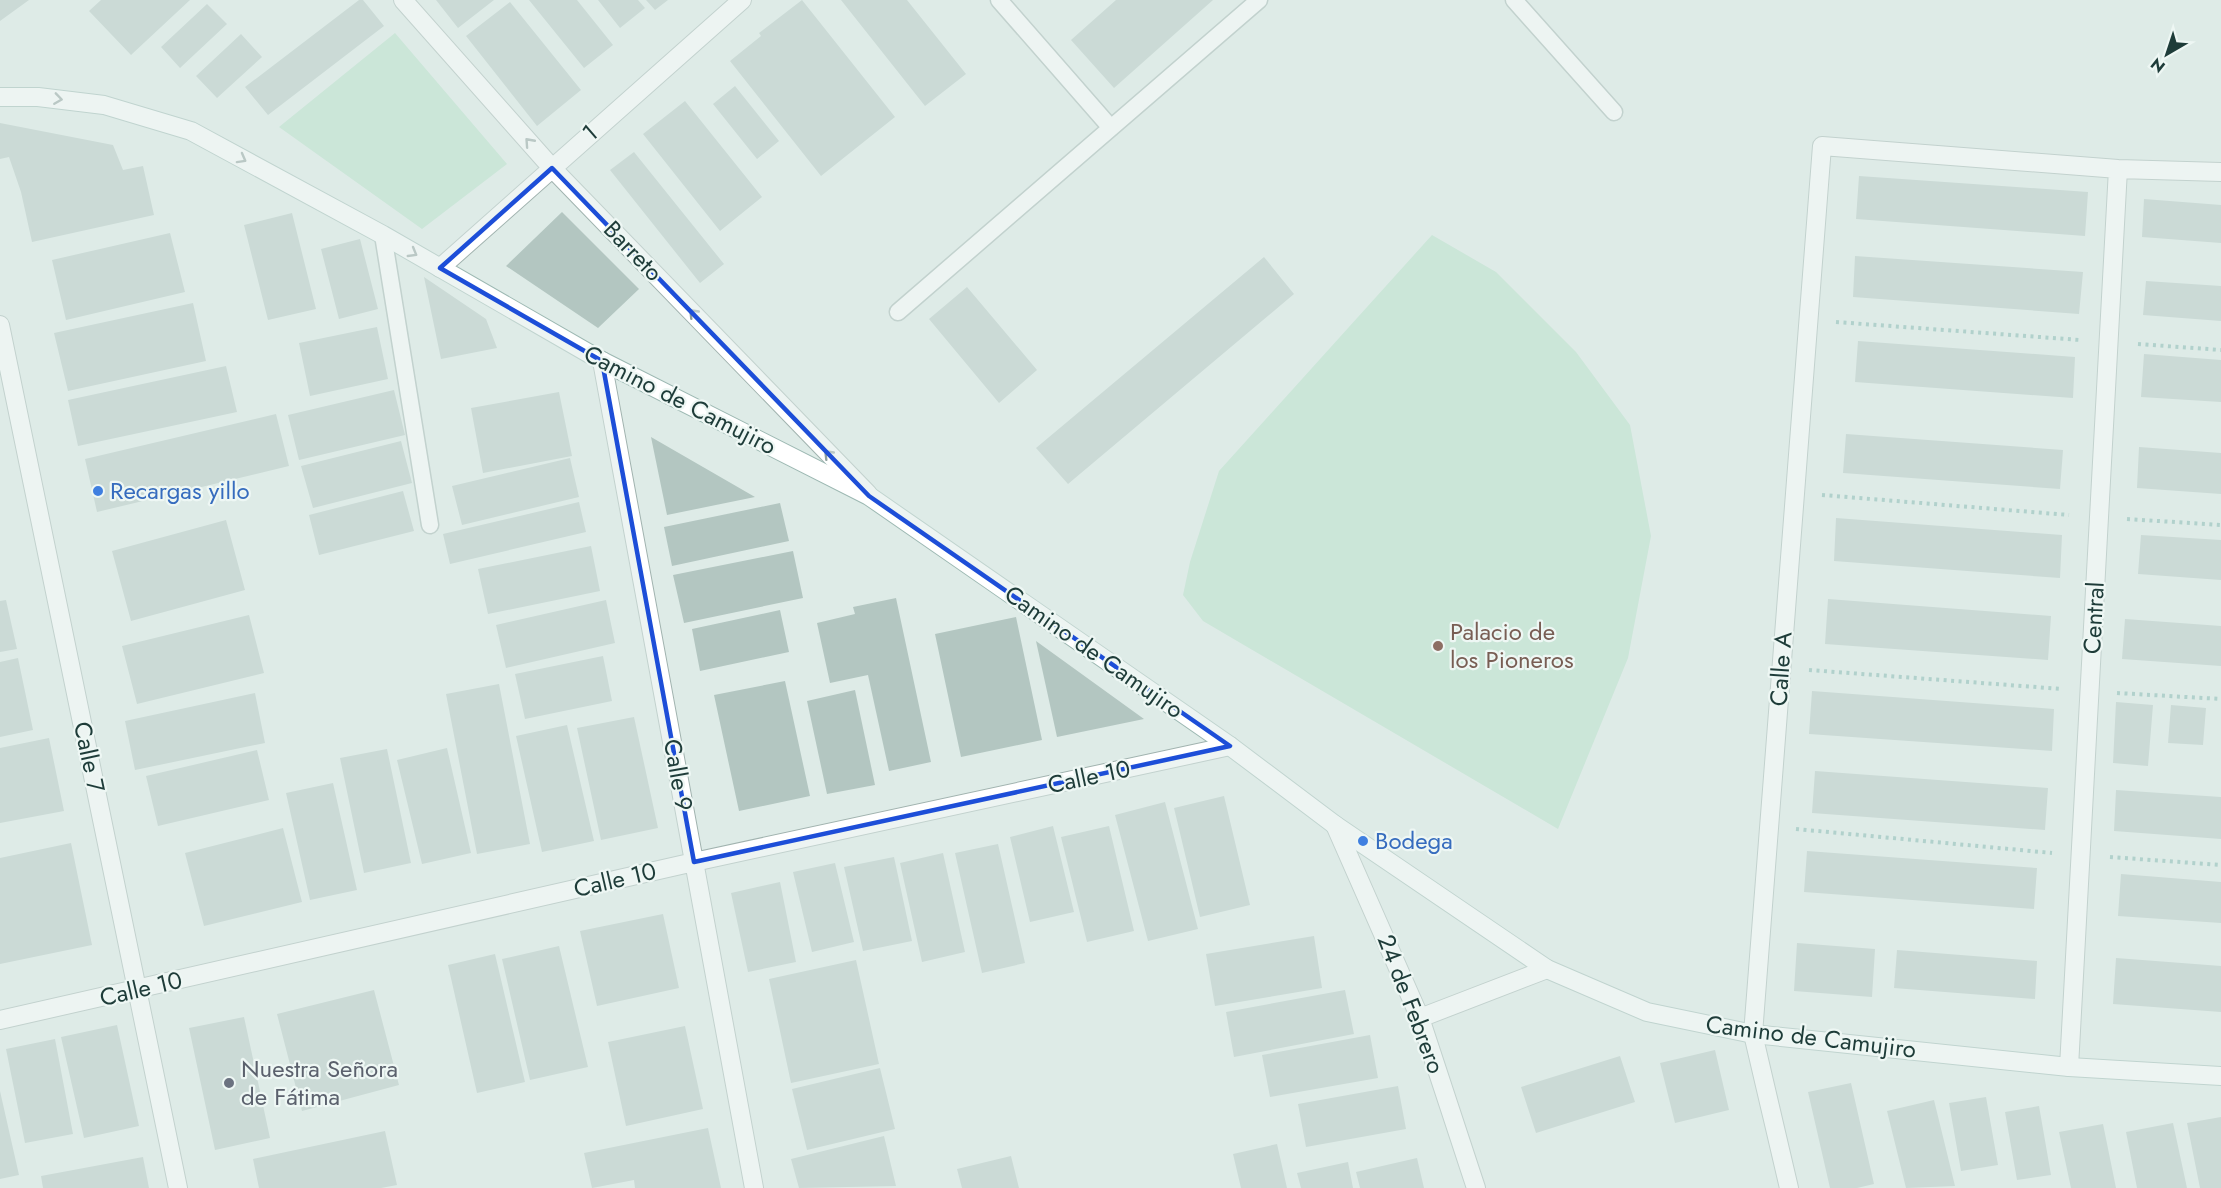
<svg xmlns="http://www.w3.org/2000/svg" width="2221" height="1188" font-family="Jost,sans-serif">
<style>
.green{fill:#b4dfc6}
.building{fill:#b3c6c1}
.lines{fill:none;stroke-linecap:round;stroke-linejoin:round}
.lane-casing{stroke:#a1b3af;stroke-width:19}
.street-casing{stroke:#a1b3af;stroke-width:20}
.secondary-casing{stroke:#9cb8b2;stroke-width:20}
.path{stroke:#7bb2aa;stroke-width:4;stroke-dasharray:3 4.5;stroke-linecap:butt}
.lane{stroke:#fff;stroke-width:16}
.street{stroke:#fff;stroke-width:18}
.secondary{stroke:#fff;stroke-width:18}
.oneway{stroke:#8e9e9c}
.marked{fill:none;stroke:#1d4ed8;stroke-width:4.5;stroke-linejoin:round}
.shop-dot{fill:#3f7fe0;stroke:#eef7f4;stroke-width:2}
.education-dot{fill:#8d6e63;stroke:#eef7f4;stroke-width:2}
.worship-dot{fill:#6b7280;stroke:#eef7f4;stroke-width:2}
.labels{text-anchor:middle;stroke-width:4.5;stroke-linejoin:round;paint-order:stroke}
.street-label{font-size:24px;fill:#1e3c39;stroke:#eef7f4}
.shop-label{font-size:24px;fill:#366cbe;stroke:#eef7f4;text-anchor:start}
.education-label{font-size:24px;fill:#785e54;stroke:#eef7f4;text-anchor:start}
.worship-label{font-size:24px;fill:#5b616d;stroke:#eef7f4;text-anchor:start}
</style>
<rect width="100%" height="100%" fill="#deebe7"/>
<path class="green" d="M 395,33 L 507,164 L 422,229 L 279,127 Z
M 1432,235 L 1496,272 L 1576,352 L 1630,425 L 1651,536 L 1628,658 L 1558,829 L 1203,621 L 1183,595 L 1190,562 L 1219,471 Z"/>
<path class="building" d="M 0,0 L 29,0 L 0,21 Z
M 101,0 L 190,0 L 131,55 L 89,11 Z
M 359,0 L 363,0 L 384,26 L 268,115 L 245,87 Z
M 436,0 L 494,0 L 458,28 Z
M 529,0 L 577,0 L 613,45 L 584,68 Z
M 598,0 L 638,0 L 645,8 L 620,28 Z
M 646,0 L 668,0 L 655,10 Z
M 802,0 L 895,117 L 821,176 L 730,61 L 761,36 L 759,33 Z
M 841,0 L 907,0 L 966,74 L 925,106 Z
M 1116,0 L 1213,0 L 1114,88 L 1071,40 Z
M 510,2 L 581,90 L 537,126 L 466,36 Z
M 207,4 L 227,24 L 180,68 L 161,47 Z
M 241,34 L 262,57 L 217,98 L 196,76 Z
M 735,86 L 779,141 L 757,159 L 713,104 Z
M 685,101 L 762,197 L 720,231 L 643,134 Z
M 0,123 L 113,145 L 123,170 L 143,166 L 154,215 L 32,242 L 21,192 L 9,157 L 0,159 Z
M 634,152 L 724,264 L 700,283 L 610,170 Z
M 1859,176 L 2088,192 L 2085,236 L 1856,219 Z
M 2144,199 L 2221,205 L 2221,243 L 2142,237 Z
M 562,212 L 639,289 L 598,328 L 506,266 Z
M 292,213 L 316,309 L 268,320 L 244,225 Z
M 170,233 L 185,292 L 66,320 L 52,260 Z
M 360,239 L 378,309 L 339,319 L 321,249 Z
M 1855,256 L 2083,272 L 2079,314 L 1853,297 Z
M 1264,257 L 1294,294 L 1068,484 L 1036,448 Z
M 424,277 L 486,319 L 497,348 L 441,359 Z
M 2146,281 L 2221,286 L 2221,321 L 2143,315 Z
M 967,287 L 1037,370 L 999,403 L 929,319 Z
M 193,303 L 206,361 L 68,391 L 54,333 Z
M 377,327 L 388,379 L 310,396 L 299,343 Z
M 1858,341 L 2075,357 L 2073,398 L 1855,382 Z
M 2144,354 L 2221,360 L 2221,402 L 2141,397 Z
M 226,366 L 237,412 L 78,446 L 68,400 Z
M 394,390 L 405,435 L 299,460 L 288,415 Z
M 559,392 L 572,456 L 483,473 L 471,408 Z
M 276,414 L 289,466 L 97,512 L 85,459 Z
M 1846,434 L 2063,450 L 2060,489 L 1843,473 Z
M 651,437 L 755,497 L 667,515 Z
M 401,441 L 412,483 L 313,508 L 301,466 Z
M 2139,447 L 2221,453 L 2221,494 L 2137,488 Z
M 570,458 L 579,497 L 462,525 L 452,486 Z
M 403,491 L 414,531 L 319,555 L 309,515 Z
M 579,502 L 586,532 L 450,564 L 443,534 Z
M 780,503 L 789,541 L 672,566 L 664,527 Z
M 1836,518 L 2062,535 L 2060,578 L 1834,561 Z
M 226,520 L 245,590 L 131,621 L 112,551 Z
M 2141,535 L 2221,540 L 2221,580 L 2138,574 Z
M 591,546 L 600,591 L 488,614 L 478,569 Z
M 793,551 L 803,598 L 684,623 L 673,575 Z
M 896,598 L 931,762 L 889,771 L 868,675 L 830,683 L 817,623 L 855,614 L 853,607 Z
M 1828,599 L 2051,616 L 2048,660 L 1825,644 Z
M 6,600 L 17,649 L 0,652 L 0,601 Z
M 606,600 L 615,643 L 506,668 L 496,625 Z
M 780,610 L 789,652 L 700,671 L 692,629 Z
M 249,615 L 264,673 L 137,704 L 122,646 Z
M 1016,617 L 1042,740 L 961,757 L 935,634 Z
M 2125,619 L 2221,626 L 2221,666 L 2122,659 Z
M 1036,641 L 1144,719 L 1057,737 Z
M 603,656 L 612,701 L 525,719 L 515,674 Z
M 18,658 L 33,730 L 0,737 L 0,662 Z
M 785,681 L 810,796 L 739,811 L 714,695 Z
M 499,684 L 530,844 L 477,854 L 446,694 Z
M 855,690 L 875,785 L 827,794 L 807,701 Z
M 1812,691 L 2054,709 L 2052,751 L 1809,734 Z
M 255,693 L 265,743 L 135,770 L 125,721 Z
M 2116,702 L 2153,705 L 2148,766 L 2113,763 Z
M 2171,705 L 2206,708 L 2203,745 L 2168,743 Z
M 634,717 L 658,828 L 601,840 L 577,728 Z
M 567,725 L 594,841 L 542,852 L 516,736 Z
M 49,738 L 64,811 L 0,823 L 0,748 Z
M 447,748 L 471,853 L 422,864 L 397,760 Z
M 387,749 L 411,863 L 364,873 L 340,758 Z
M 257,750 L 269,800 L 158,826 L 146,776 Z
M 1815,771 L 2048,788 L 2045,830 L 1812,813 Z
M 333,783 L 357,890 L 310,900 L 286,793 Z
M 2116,790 L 2221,797 L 2221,839 L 2114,831 Z
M 1224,796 L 1250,905 L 1200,917 L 1174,808 Z
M 1165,802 L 1198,929 L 1148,941 L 1115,815 Z
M 1053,826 L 1074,912 L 1030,922 L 1010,837 Z
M 1109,826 L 1134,931 L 1087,942 L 1061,837 Z
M 283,828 L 302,902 L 204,926 L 185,853 Z
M 71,843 L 92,945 L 0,964 L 0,858 Z
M 998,844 L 1025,963 L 982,973 L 955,853 Z
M 1807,851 L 2037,868 L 2034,909 L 1804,892 Z
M 943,853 L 965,952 L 922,962 L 900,863 Z
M 894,857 L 912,941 L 863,951 L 844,867 Z
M 835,863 L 854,942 L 812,952 L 793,872 Z
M 2121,874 L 2221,882 L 2221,923 L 2118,916 Z
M 780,882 L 796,962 L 748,972 L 731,893 Z
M 663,914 L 679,988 L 597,1006 L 580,931 Z
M 1314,936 L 1322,988 L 1215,1006 L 1206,954 Z
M 1797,943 L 1875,949 L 1872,997 L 1794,991 Z
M 559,946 L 588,1067 L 530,1080 L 502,959 Z
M 1897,950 L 2037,961 L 2035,999 L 1894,988 Z
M 495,954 L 525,1082 L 477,1093 L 448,965 Z
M 2116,958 L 2221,966 L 2221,1012 L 2113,1004 Z
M 856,960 L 879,1064 L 791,1083 L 769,979 Z
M 374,990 L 399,1085 L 302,1111 L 277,1014 Z
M 1345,990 L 1354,1034 L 1234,1057 L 1226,1012 Z
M 244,1017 L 270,1138 L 215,1150 L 189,1028 Z
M 117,1025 L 139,1126 L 84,1138 L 61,1037 Z
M 685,1026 L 703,1109 L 626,1126 L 608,1042 Z
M 1370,1035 L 1378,1078 L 1270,1097 L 1262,1055 Z
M 55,1039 L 73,1134 L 25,1143 L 6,1049 Z
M 1715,1050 L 1729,1110 L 1675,1123 L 1660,1063 Z
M 1620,1056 L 1635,1102 L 1536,1133 L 1521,1087 Z
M 880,1068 L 895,1129 L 807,1150 L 792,1089 Z
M 1851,1083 L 1874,1184 L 1857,1188 L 1830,1188 L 1808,1092 Z
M 1398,1086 L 1406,1129 L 1306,1147 L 1298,1104 Z
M 0,1091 L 19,1175 L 0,1179 Z
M 1986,1097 L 1998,1165 L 1961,1171 L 1949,1103 Z
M 1934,1100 L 1955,1186 L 1906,1188 L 1887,1111 Z
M 2039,1106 L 2051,1175 L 2017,1180 L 2005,1112 Z
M 2221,1117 L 2221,1188 L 2200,1188 L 2187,1123 Z
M 2173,1123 L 2187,1188 L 2137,1188 L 2126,1132 Z
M 2103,1124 L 2116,1188 L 2071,1188 L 2059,1132 Z
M 708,1128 L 721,1188 L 635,1188 L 634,1180 L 592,1188 L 584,1153 Z
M 385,1131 L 397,1185 L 381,1188 L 259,1188 L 253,1159 Z
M 884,1136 L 896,1186 L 799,1188 L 791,1159 Z
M 1277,1144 L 1287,1188 L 1241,1188 L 1233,1154 Z
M 1011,1156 L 1019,1188 L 962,1188 L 957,1169 Z
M 143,1157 L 149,1188 L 43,1188 L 41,1176 Z
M 1417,1158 L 1424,1188 L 1360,1188 L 1356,1172 Z
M 1348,1162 L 1353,1188 L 1301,1188 L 1297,1173 Z"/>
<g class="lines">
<g class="lane-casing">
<path id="lane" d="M 999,0 L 1111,128
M 1514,0 L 1614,112
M 383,235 L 430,525
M 898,312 L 1259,0"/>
</g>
<g class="street-casing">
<path id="street" d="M 403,0 L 552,168 L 868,494
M 440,268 L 742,0
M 0,325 L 178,1188
M 602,361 L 754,1188
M 1335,825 L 1420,1018 L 1476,1188
M 1420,1018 L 1547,969
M 0,1020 L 694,862 L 1230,746
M 2069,1067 L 2118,169
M 1789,1188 L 1753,1034 L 1822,146 L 2118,169 L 2221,172"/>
</g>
<g class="secondary-casing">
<path id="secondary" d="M 0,97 L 38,97 L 104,105 L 191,131 L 383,235 L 602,361 L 869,496 L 1230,746 L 1335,825 L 1547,969 L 1647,1012 L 1753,1034 L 2069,1067 L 2221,1076"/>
</g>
<path class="path" d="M 1836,322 L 2080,340
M 2138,344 L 2221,350
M 1822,495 L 2069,515
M 2127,519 L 2221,525
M 1809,670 L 2062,689
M 2117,693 L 2221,699
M 1796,829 L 2052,853
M 2110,857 L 2221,865"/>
<use href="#lane" class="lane"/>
<use href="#street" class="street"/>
<use href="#secondary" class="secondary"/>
</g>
<defs><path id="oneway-chevron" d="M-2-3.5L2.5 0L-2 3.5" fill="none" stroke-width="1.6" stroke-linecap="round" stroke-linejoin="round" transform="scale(1.5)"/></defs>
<g class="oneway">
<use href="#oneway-chevron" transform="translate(58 99) rotate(8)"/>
<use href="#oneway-chevron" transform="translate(529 142) rotate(-132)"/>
<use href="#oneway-chevron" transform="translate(242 159) rotate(29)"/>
<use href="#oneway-chevron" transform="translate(413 253) rotate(30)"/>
<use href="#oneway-chevron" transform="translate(693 313) rotate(-134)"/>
<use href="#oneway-chevron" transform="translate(828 454) rotate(-134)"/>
</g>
<path d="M0 0H2221V1188H0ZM 552,168 L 869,496 L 1230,746 L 694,862 L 602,361 L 440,268 Z" fill="#deebe7" fill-opacity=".55" fill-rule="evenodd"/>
<path class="marked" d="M 552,168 L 869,496 L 1230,746 L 694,862 L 602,361 L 440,268 Z"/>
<g class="shop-dot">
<circle cx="98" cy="491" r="6"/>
<circle cx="1363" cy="841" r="6"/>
</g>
<circle class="education-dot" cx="1438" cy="646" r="6"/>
<circle class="worship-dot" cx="229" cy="1083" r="6"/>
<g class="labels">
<g class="street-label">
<text transform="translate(590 133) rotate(-41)" y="8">1</text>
<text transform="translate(633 251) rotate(46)" y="8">Barreto</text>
<text transform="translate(680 400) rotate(27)" y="8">Camino de Camujiro</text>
<text transform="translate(2094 618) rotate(-87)" y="8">Central</text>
<text transform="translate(1094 652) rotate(35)" y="8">Camino de Camujiro</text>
<text transform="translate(1781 669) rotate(-86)" y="8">Calle A</text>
<text transform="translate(89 757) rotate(78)" y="8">Calle 7</text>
<text transform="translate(678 775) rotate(80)" y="8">Calle 9</text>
<text transform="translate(1089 777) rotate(-12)" y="8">Calle 10</text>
<text transform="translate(615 880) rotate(-13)" y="8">Calle 10</text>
<text transform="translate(141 989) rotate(-13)" y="8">Calle 10</text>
<text transform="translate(1411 1004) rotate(69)" y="8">24 de Febrero</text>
<text transform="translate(1811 1037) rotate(7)" y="8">Camino de Camujiro</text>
</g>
<g class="shop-label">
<text x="110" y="499">Recargas yillo</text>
<text x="1375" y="849">Bodega</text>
</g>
<g class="education-label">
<text x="1450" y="640">Palacio de<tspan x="1450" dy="28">los Pioneros</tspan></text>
</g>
<g class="worship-label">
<text x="241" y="1077">Nuestra Señora<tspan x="241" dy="28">de Fátima</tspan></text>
</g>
</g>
<g transform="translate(2167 54) rotate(219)" stroke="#eef7f4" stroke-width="4.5" paint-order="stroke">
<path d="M0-4.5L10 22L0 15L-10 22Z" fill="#1e3c39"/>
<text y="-9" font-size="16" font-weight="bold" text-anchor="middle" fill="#1e3c39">N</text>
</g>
</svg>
